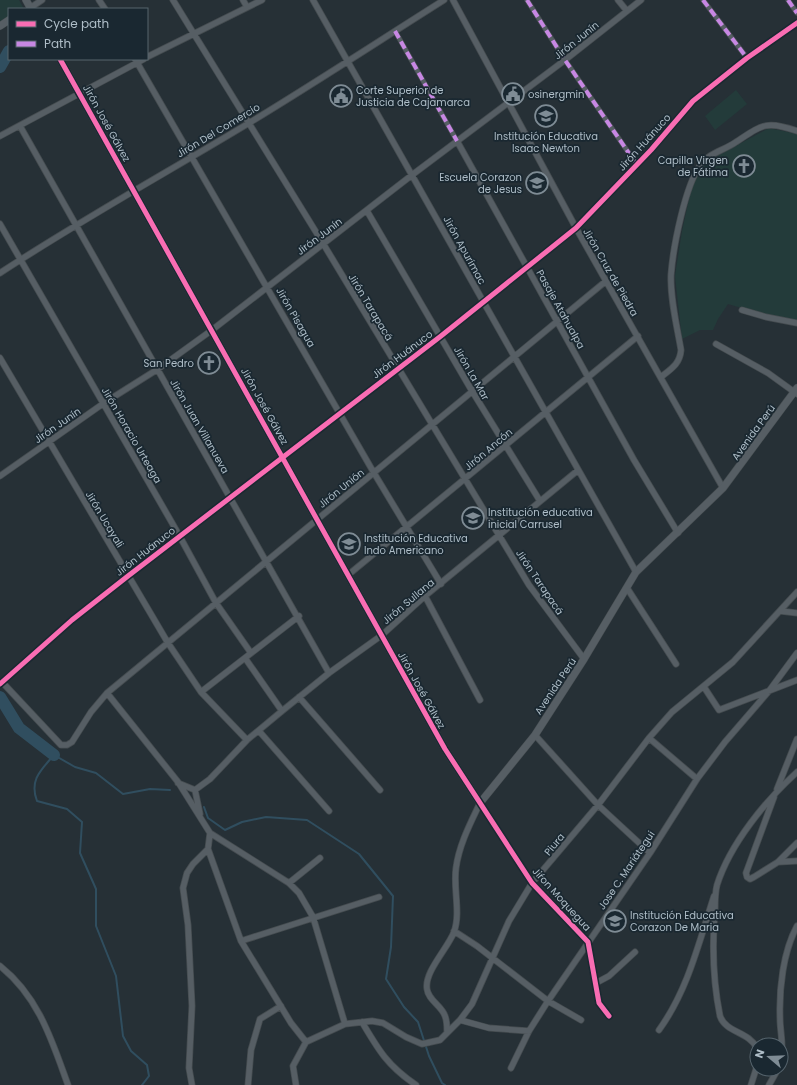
<svg xmlns="http://www.w3.org/2000/svg" width="797" height="1085" font-family="Poppins,sans-serif">
<style>
.green{fill:#233b3a}
.lines{fill:none;stroke-linecap:round;stroke-linejoin:round}
.stream{stroke:#304e5f;stroke-width:2}
.river{stroke:#304e5f;stroke-width:12}
.pedestrian-casing{stroke:#454c50;stroke-width:5.5}
.minor-casing{stroke:#454c50;stroke-width:7}
.tertiary-casing{stroke:#454c50;stroke-width:8}
.pedestrian{stroke:#565e64;stroke-width:4}
.minor{stroke:#565e64;stroke-width:5.5}
.tertiary{stroke:#565e64;stroke-width:7}
.quiet{stroke:#c787e3;stroke-width:4;stroke-dasharray:8 4;stroke-linecap:butt}
.cycleway-casing{stroke:#1a2831;stroke-width:8}
.cycleway{stroke:#f96db3;stroke-width:5}
.labels{text-anchor:middle;stroke-width:3.5;stroke-linejoin:round;paint-order:stroke}
.street-label{font-size:10px;fill:#afbec8;stroke:#1a2831}
.poi-label{font-size:10px;fill:#afbec8;stroke:#1a2831;text-anchor:start}
</style>
<rect width="100%" height="100%" fill="#263036"/>
<path class="green" d="M 0,0 L 19,0 L 24,9 L 9,9 L 9,18 L 0,23 Z
M 736,90 L 747,104 L 715,130 L 705,116 Z
M 769,128 L 797,134 L 797,320 L 762,314 L 728,304 L 718,319 L 713,330 L 700,330 L 682,339 L 675,276 L 682,231 L 692,185 L 703,166 L 717,156 Z"/>
<g class="lines">
<path class="stream" d="M 204,807 L 208,818 L 225,830 L 242,822 L 266,817 L 307,820 L 359,854 L 393,896 L 391,947 L 386,979 L 404,1007 L 418,1022 L 429,1056 L 442,1083 L 445,1085
M 142,1085 L 149,1076 L 147,1065 L 131,1051 L 123,1036 L 116,976 L 96,926 L 96,889 L 80,853 L 82,822 L 67,809 L 37,801 C 29,780 41,770 54,755 L 75,767 L 96,773 L 123,794 L 150,789 L 170,790"/>
<path class="river" d="M 0,67 L 9,51
M 0,697 L 19,728 L 54,755"/>
<g class="pedestrian-casing">
<path id="pedestrian" d="M 527,0 L 565,60 L 637,165
M 703,0 L 747,58
M 788,0 L 797,13
M 395,31 L 457,141"/>
</g>
<g class="minor-casing">
<path id="minor" d="M 99,0 L 105,9
M 173,0 L 324,245 L 529,585 L 584,659
M 243,0 L 247,7
M 313,0 L 636,572
M 453,0 L 576,228 L 723,488
M 618,0 L 627,11
M 30,8 L 42,0
M 147,57 L 262,0
M 135,59 L 374,473 L 441,584
M 20,126 L 329,673
M 0,136 L 144,59
M 457,141 L 634,460 L 678,533
M 367,211 L 472,391 L 540,501
M 0,224 L 179,535 L 216,603 L 251,653
M 0,273 C 81,220 166,173 249,123 C 315,83 379,41 444,0
M 742,310 L 766,317 L 797,323
M 716,344 L 768,373 L 797,394
M 0,358 L 168,643 L 201,692 L 247,740
M 661,377 C 671,369 680,364 681,350 C 677,326 670,299 671,275 C 673,248 685,185 701,164 C 709,153 725,150 736,142 C 762,125 766,120 797,131
M 0,476 L 104,403 L 158,369 L 212,330 L 412,175 L 565,60 L 641,0
M 348,575 L 638,336
M 627,588 L 676,664
M 425,596 L 480,700
M 780,611 L 797,613
M 245,658 L 282,711
M 3,683 L 61,745 L 67,745 L 72,742 L 91,712 L 107,693 L 606,281
M 0,684 L 72,620 L 128,576 L 441,336 L 576,228 L 651,150 L 693,101 L 747,58 L 797,23
M 704,687 L 719,710 L 797,680
M 201,692 L 299,616
M 107,693 L 178,782 L 210,833 L 208,849 L 241,941 L 291,1023 L 306,1042
M 299,697 L 380,790
M 259,731 L 329,811
M 535,735 L 598,805 L 650,853
M 649,738 L 697,779
M 178,783 L 195,790 L 200,814
M 777,789 L 797,739
M 195,790 L 210,779 L 247,740 L 282,711 L 329,673 L 382,635 L 425,596 L 577,471
M 774,797 L 746,873 L 747,877 L 750,879 L 754,877 L 778,862 L 797,861
M 480,803 L 532,883 L 588,942 L 599,1003 L 609,1016
M 210,833 L 289,883 L 299,893 L 313,917 L 345,1024
M 778,862 L 797,843
M 289,883 L 320,858
M 454,931 L 477,946 L 548,1001 L 581,1020
M 241,941 L 379,897
M 0,966 C 39,997 52,1041 68,1085
M 596,983 L 609,976 L 635,952
M 460,1020 L 489,1028 L 529,1031
M 362,1022 C 379,1051 388,1066 416,1085
M 659,1030 C 688,990 699,942 714,896
M 447,1031 C 447,1026 447,1021 445,1016 C 442,1006 428,1000 427,989 C 424,972 448,948 454,932 C 461,913 453,888 456,868 C 459,845 470,824 480,803
M 757,1048 C 748,1031 726,1033 720,1016 C 713,981 712,945 715,910 C 715,902 715,893 717,885 C 730,844 766,800 797,772
M 781,1058 C 784,1045 780,1032 780,1018 C 779,989 783,952 797,926
M 511,1068 L 529,1031 L 548,1001 L 650,853 L 697,779 L 725,742 L 769,691 L 797,653
M 192,1085 L 189,1068 L 192,1006 L 188,925 L 183,888 L 187,873 L 193,864 L 208,849
M 248,1085 L 251,1050 L 260,1019 L 281,1006
M 296,1085 L 293,1066 L 306,1042 L 345,1024 L 372,1021 L 383,1023 L 406,1037 L 422,1044 L 440,1040 L 460,1020 L 472,1004 L 509,921 L 532,883 L 598,805 L 649,738 L 672,712 L 733,662 L 797,592
M 751,1085 L 757,1066
M 769,1085 L 778,1069"/>
</g>
<g class="tertiary-casing">
<path id="tertiary" d="M 26,0 L 31,9
M 0,26 L 9,20
M 60,59 L 445,749 L 480,803 L 535,735 L 584,659 L 636,572 L 723,488 L 797,388"/>
</g>
<use href="#pedestrian" class="pedestrian"/>
<use href="#minor" class="minor"/>
<use href="#tertiary" class="tertiary"/>
<path class="quiet" d="M 527,0 L 565,60 L 637,165
M 703,0 L 747,58
M 788,0 L 797,13
M 395,31 L 457,141"/>
<g class="cycleway-casing">
<path id="cycleway" d="M 60,59 L 445,749 L 532,883 L 588,942 L 599,1003 L 609,1016
M 0,684 L 72,620 L 128,576 L 441,336 L 576,228 L 651,150 L 693,101 L 747,58 L 797,23"/>
</g>
<use href="#cycleway" class="cycleway"/>
</g>
<defs>
<g id="civic-ring" transform="scale(1.15)"><circle r="9.5" fill="#1a2831" stroke="#7f8c95" stroke-width="1.5"/><path d="M-.6-6.5H3V-4.5H.6V-3L4-1V1h2V6H-6V1h2V-1L-.6-3ZM-1.2 2.5V6h2.4V2.5Z" fill="#7f8c95"/></g>
<g id="school-ring" transform="scale(1.15)"><circle r="9.5" fill="#1a2831" stroke="#7f8c95" stroke-width="1.5"/><path d="M0-5L7-2L0 1L-7-2ZM-4 1L0 2.5L4 1V4Q0 6-4 4Z" fill="#7f8c95"/></g>
<g id="church-ring" transform="scale(1.15)"><circle r="9.5" fill="#1a2831" stroke="#7f8c95" stroke-width="1.5"/><path d="M-1.2-6h2.4v3.5h3.3v2.4h-3.3V6h-2.4V-.1h-3.3v-2.4h3.3Z" fill="#7f8c95"/></g>
</defs>
<g fill-rule="evenodd">
<use href="#civic-ring" x="513" y="94"/>
<use href="#civic-ring" x="341" y="96"/>
<use href="#school-ring" x="546" y="116"/>
<use href="#church-ring" x="744" y="166"/>
<use href="#school-ring" x="537" y="183"/>
<use href="#church-ring" x="209" y="363"/>
<use href="#school-ring" x="473" y="518"/>
<use href="#school-ring" x="349" y="544"/>
<use href="#school-ring" x="615" y="921"/>
</g>
<g class="labels">
<g class="street-label">
<text transform="translate(576 40) rotate(-39)" y="4">Jirón Junín</text>
<text transform="translate(107 123) rotate(61)" y="4">Jirón José Gálvez</text>
<text transform="translate(218 130) rotate(-31)" y="4">Jirón Del Comercio</text>
<text transform="translate(644 142) rotate(-48)" y="4">Jirón Huánuco</text>
<text transform="translate(319 236) rotate(-37)" y="4">Jirón Junín</text>
<text transform="translate(465 250) rotate(61)" y="4">Jirón Apurímac</text>
<text transform="translate(611 272) rotate(60)" y="4">Jirón Cruz de Piedra</text>
<text transform="translate(371 307) rotate(59)" y="4">Jirón Tarapacá</text>
<text transform="translate(561 309) rotate(61)" y="4">Pasaje Atahualpa</text>
<text transform="translate(296 317) rotate(60)" y="4">Jirón Pisagua</text>
<text transform="translate(402 354) rotate(-37)" y="4">Jirón Huánuco</text>
<text transform="translate(472 373) rotate(60)" y="4">Jirón La Mar</text>
<text transform="translate(265 406) rotate(61)" y="4">Jirón José Gálvez</text>
<text transform="translate(57 425) rotate(-35)" y="4">Jirón Junín</text>
<text transform="translate(200 426) rotate(60)" y="4">Jirón Juan Villanueva</text>
<text transform="translate(753 432) rotate(-54)" y="4">Avenida Perú</text>
<text transform="translate(132 435) rotate(60)" y="4">Jirón Horacio Urteaga</text>
<text transform="translate(488 449) rotate(-40)" y="4">Jirón Ancón</text>
<text transform="translate(341 488) rotate(-39)" y="4">Jirón Unión</text>
<text transform="translate(105 519) rotate(59)" y="4">Jirón Ucayali</text>
<text transform="translate(145 551) rotate(-38)" y="4">Jirón Huánuco</text>
<text transform="translate(540 582) rotate(56)" y="4">Jirón Tarapacá</text>
<text transform="translate(408 601) rotate(-40)" y="4">Jirón Sullana</text>
<text transform="translate(555 686) rotate(-56)" y="4">Avenida Perú</text>
<text transform="translate(422 690) rotate(61)" y="4">Jirón José Gálvez</text>
<text transform="translate(554 844) rotate(-50)" y="4">Piura</text>
<text transform="translate(626 870) rotate(-56)" y="4">Jose C. Mariátegui</text>
<text transform="translate(562 899) rotate(48)" y="4">Jiŕon Moquegua</text>
</g>
<g class="poi-label">
<text x="356" y="94">Corte Superior de<tspan x="356" dy="12">Justicia de Cajamarca</tspan></text>
<text x="528" y="98">osinergmin</text>
<text x="546" y="140" text-anchor="middle">Institución Educativa<tspan x="546" dy="12">Isaac Newton</tspan></text>
<text x="728" y="164" text-anchor="end">Capilla Virgen<tspan x="728" dy="12">de Fátima</tspan></text>
<text x="522" y="181" text-anchor="end">Escuela Corazon<tspan x="522" dy="12">de Jesus</tspan></text>
<text x="194" y="367" text-anchor="end">San Pedro</text>
<text x="488" y="516">Institución educativa<tspan x="488" dy="12">inicial Carrusel</tspan></text>
<text x="364" y="542">Institución Educativa<tspan x="364" dy="12">Indo Americano</tspan></text>
<text x="630" y="919">Institución Educativa<tspan x="630" dy="12">Corazon De Maria</tspan></text>
</g>
</g>
<rect x="8" y="8" width="140" height="52" fill="#1a2831" stroke="#56646d"/>
<rect x="16" y="21" width="20" height="6" fill="#f96db3" stroke="#56646d"/>
<text x="44" y="28" font-size="12" fill="#afbec8">Cycle path</text>
<rect x="16" y="41" width="20" height="6" fill="#c787e3" stroke="#56646d"/>
<text x="44" y="48" font-size="12" fill="#afbec8">Path</text>
<g transform="translate(769 1057) rotate(289)"><circle r="19" fill="#1a2831" stroke="#56646d"/>
<path d="M0-3L7 15L0 10L-7 15Z" fill="#7f8c95"/>
<text y="-6" font-size="11" font-weight="bold" text-anchor="middle" fill="#afbec8">N</text>
</g>
</svg>
